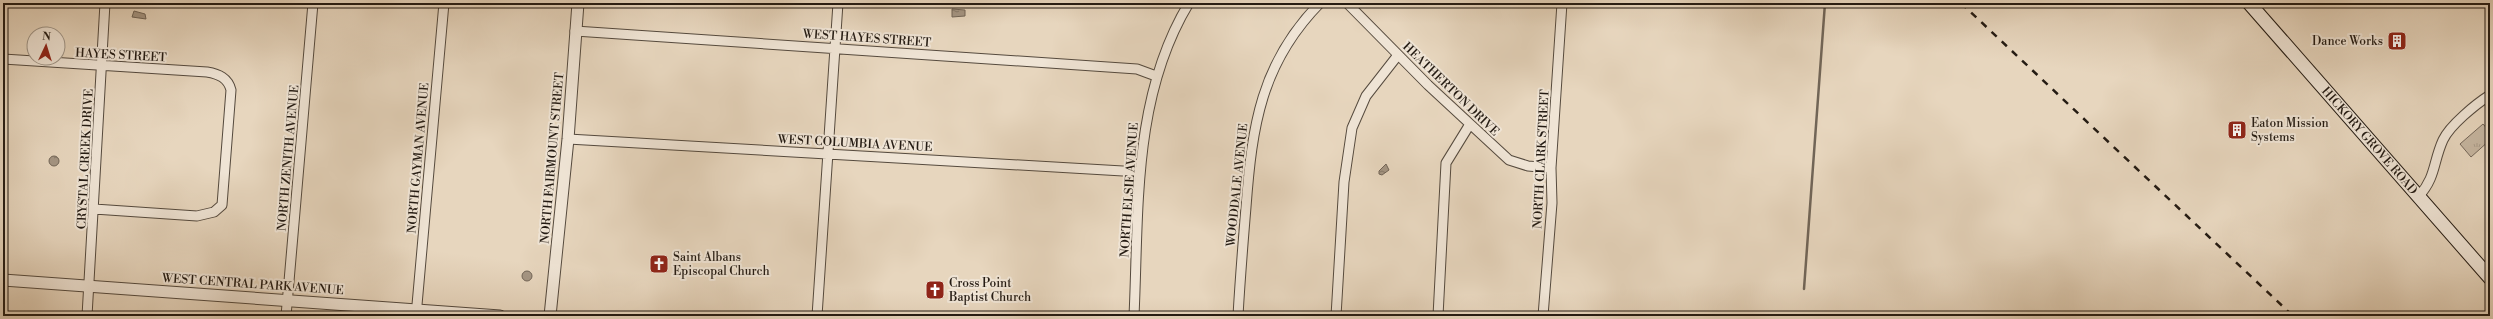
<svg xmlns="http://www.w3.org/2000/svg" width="2493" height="319" font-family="'Libre Bodoni',serif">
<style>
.park{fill:url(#park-tufts);stroke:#75685a}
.water{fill:url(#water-ripples);stroke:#716557}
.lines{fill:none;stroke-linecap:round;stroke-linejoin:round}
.stream{stroke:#716557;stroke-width:2.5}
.minor-casing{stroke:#554a3e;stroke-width:11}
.tertiary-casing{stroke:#554a3e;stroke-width:13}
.secondary-casing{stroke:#241b13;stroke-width:15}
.minor{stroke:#efe4d5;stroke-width:9}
.tertiary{stroke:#efe4d5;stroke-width:11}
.secondary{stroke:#efe4d5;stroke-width:13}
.rail{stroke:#241b13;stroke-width:2.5;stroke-dasharray:7 7;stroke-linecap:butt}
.labels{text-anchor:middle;stroke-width:4;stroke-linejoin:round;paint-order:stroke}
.street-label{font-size:12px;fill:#241b13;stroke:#efe4d5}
.poi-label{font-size:12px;fill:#241b13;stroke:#efe4d5;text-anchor:start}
</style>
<defs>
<pattern id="park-tufts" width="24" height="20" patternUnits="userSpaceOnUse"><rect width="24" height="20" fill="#c6b6a1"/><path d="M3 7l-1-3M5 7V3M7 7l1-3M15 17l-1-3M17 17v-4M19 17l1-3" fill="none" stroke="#aa9c8a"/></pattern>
<pattern id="water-ripples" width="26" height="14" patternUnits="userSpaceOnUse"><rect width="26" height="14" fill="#a59684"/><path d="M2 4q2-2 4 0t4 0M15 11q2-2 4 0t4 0" fill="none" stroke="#867a6b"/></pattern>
</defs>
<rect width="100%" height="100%" fill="#e7d6be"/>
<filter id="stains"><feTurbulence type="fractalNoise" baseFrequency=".005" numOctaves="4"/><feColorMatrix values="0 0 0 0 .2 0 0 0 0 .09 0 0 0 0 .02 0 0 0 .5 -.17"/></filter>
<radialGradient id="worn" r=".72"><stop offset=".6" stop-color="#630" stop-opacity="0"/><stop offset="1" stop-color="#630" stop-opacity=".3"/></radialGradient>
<path class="park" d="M 2483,124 L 2490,132 L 2490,140 L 2471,157 L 2460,144 Z"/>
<path class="water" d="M 952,9 L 965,10 L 965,16 L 952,17 Z
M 134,11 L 145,14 L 146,19 L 132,17 Z
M49 161a5 5 0 1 1 10 0a5 5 0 1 1-10 0Z
M 1386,164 L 1389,170 L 1382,175 L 1379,174 L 1379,171 Z
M522 276a5 5 0 1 1 10 0a5 5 0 1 1-10 0Z"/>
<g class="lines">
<path class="stream" d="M 1804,289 L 1825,3"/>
<g class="minor-casing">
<path id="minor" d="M 1347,3 L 1428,85 L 1509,160 L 1528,166 L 1551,168
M 575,31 L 1137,69 L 1156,76
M 3,59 L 207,72 C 219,74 228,78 231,90 L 222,205 L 214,212 L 197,216 L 94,209
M 568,139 L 1140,172
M 2419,196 C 2436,177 2433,162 2443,140 C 2450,125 2476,104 2490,95
M 87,316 L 105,3
M 286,316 L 313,3
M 416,316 L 444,3
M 817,316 L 838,3
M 1134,316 C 1139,210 1132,97 1189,3
M 1238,316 C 1240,280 1243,243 1246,207 C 1252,126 1261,63 1320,3
M 1336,316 L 1344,182 L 1352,128 L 1366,96 L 1398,55
M 1438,316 L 1446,163 L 1470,124
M 1543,316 L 1552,203 L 1551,168 L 1562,3"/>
</g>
<g class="tertiary-casing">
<path id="tertiary" d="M 3,280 L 500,316
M 550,316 L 568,139 L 578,3"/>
</g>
<g class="secondary-casing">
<g id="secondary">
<path id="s1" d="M 2249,3 L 2490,278"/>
</g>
</g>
<use href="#minor" class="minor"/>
<use href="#tertiary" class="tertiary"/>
<use href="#secondary" class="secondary"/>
<path class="rail" d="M 1961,3 L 2293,316"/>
</g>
<defs>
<g id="building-square" transform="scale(1)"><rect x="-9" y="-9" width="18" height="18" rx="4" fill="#8f2418" stroke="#efe4d5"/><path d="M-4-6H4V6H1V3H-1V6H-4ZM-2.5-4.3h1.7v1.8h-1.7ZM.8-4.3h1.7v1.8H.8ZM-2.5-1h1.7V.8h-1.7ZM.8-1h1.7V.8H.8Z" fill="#fff"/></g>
<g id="church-square" transform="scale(1)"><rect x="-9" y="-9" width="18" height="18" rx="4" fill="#8f2418" stroke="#efe4d5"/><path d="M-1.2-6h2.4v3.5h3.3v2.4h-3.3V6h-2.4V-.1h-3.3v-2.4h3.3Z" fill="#fff"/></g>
</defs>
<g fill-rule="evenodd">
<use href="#building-square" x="2397" y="41"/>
<use href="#building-square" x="2237" y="130"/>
<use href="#church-square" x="659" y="264"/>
<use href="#church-square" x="935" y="290"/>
</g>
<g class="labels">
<g class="street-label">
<text transform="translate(867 38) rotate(4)" y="4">WEST HAYES STREET</text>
<text transform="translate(121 55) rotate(3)" y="4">HAYES STREET</text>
<text transform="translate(1451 89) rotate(44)" y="4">HEATHERTON DRIVE</text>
<text dy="4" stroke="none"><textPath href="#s1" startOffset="183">HICKORY GROVE ROAD</textPath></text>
<text transform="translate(855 143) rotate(3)" y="4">WEST COLUMBIA AVENUE</text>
<text transform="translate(288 158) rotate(-85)" y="4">NORTH ZENITH AVENUE</text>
<text transform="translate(418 158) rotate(-85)" y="4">NORTH GAYMAN AVENUE</text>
<text transform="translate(552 158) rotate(-85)" y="4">NORTH FAIRMOUNT STREET</text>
<text transform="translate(85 159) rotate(-87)" y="4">CRYSTAL CREEK DRIVE</text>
<text transform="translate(1541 159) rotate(-87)" y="4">NORTH CLARK STREET</text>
<text transform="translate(1237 185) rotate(-84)" y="4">WOODDALE AVENUE</text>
<text transform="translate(1129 190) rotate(-86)" y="4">NORTH ELSIE AVENUE</text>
<text transform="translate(253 284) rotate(4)" y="4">WEST CENTRAL PARK AVENUE</text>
</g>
<g class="poi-label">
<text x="2383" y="45" text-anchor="end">Dance Works</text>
<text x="2251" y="127">Eaton Mission<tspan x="2251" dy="14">Systems</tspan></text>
<text x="673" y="261">Saint Albans<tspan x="673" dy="14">Episcopal Church</tspan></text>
<text x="949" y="287">Cross Point<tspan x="949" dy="14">Baptist Church</tspan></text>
</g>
</g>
<rect width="2493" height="319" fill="none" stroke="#e7d6be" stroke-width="16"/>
<rect x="4" y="4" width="2485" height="311" fill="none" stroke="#241b13" stroke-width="2"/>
<rect x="8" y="8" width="2477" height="303" fill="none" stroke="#241b13"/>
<g transform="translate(46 46) rotate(4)"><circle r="19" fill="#efe4d5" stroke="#9e9487"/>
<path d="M0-3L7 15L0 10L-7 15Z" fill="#8f2418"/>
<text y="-6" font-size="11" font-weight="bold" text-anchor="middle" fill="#241b13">N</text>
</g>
<rect width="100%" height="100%" filter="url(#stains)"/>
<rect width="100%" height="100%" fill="url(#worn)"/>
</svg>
